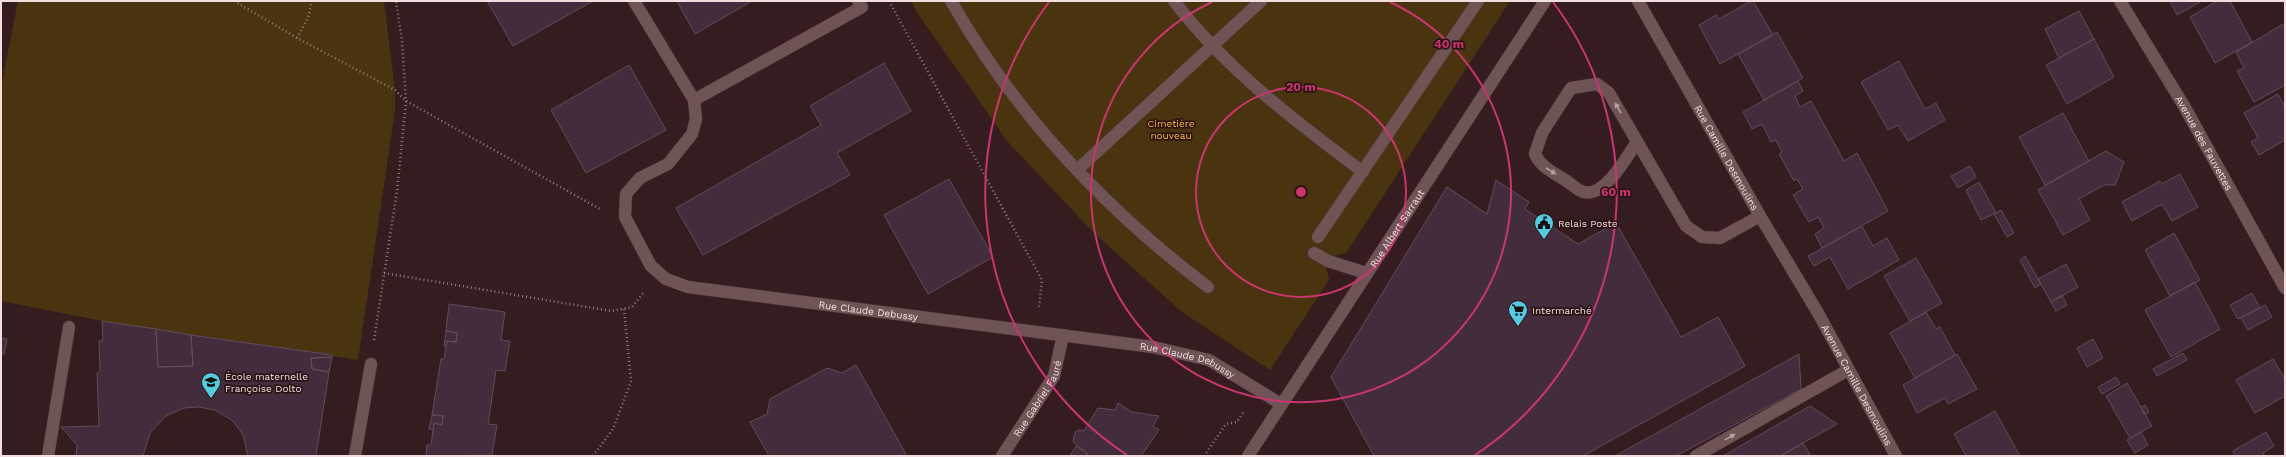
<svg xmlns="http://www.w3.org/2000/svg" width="2286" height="457" font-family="'Work Sans',sans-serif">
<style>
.green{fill:#4a3410}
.building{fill:#432c3b;stroke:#634b5a}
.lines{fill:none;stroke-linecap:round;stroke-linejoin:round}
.minor-casing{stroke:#4f3a3d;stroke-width:13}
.path{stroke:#927d7f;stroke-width:2.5;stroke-dasharray:1 3;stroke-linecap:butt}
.minor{stroke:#705355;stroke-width:12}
.oneway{fill:#b7a0a1}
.ring{fill:none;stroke:#c9366f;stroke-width:2}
.labels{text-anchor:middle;stroke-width:3.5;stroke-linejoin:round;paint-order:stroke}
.park-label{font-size:10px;fill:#fdbc4c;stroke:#2b1316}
.street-label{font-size:10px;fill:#f1dfe0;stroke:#2b1316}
.poi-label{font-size:10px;fill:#f1dfe0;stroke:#2b1316;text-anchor:start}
.centre{fill:#c9366f;stroke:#2b1316;stroke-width:2}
.ring-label{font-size:12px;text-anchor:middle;font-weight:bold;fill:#c9366f;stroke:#2b1316;stroke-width:3.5;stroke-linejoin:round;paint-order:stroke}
</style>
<rect width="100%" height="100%" fill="#351c1f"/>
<path class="green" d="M 18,1 L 384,1 L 395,90 L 395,111 L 358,360 L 102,321 L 1,301 L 1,87 Z
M 911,1 L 1510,1 L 1346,253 L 1332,256 L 1326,266 L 1329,280 L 1270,370 L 1182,312 L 1094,233 L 1008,142 L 918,14 Z"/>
<path class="building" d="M 487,1 L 593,1 L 513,46 Z
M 677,1 L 752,1 L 695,34 Z
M 1751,1 L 1753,1 L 1773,35 L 1720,64 L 1699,25 L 1716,15 L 1719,19 Z
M 2170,1 L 2202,1 L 2177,15 Z
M 2217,1 L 2230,1 L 2252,42 L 2215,63 L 2190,17 Z
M 2079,11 L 2094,39 L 2059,58 L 2045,29 Z
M 2285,23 L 2285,85 L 2254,102 L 2237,71 L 2244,68 L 2236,52 Z
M 1777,32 L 1803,78 L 1764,100 L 1738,54 Z
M 2094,39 L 2114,77 L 2067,104 L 2046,65 Z
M 1899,61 L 1925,109 L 1936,103 L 1945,120 L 1908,141 L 1898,125 L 1888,130 L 1861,82 Z
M 884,63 L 911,111 L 837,153 L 850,175 L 703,255 L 676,208 L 821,125 L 810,106 Z
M 629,65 L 666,130 L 586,173 L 551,110 Z
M 1798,81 L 1803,91 L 1795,96 L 1800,107 L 1811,101 L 1844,161 L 1857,153 L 1888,211 L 1822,248 L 1815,234 L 1824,228 L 1818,217 L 1809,222 L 1793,195 L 1803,189 L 1797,179 L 1794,181 L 1779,154 L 1782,152 L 1776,140 L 1771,142 L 1762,124 L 1752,129 L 1743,112 Z
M 2278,94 L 2285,107 L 2285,140 L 2259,155 L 2251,142 L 2258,138 L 2244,113 Z
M 2063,113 L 2089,161 L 2045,185 L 2019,137 Z
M 2106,151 L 2124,162 L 2115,185 L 2104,185 L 2079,199 L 2090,220 L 2063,235 L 2038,190 Z
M 1970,166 L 1976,177 L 1958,188 L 1951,176 Z
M 2180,174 L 2198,207 L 2172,221 L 2162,204 L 2132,221 L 2122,202 L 2160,181 L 2162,184 Z
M 949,179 L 993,257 L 928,294 L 884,215 Z
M 1496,180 L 1529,202 L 1525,209 L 1578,244 L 1616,223 L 1681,337 L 1718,317 L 1745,366 L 1583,456 L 1374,456 L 1331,377 L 1447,187 L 1487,214 Z
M 1979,182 L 1996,213 L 1981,220 L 1966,190 Z
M 2001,210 L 2014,233 L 2007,237 L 1994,214 Z
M 1862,226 L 1873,246 L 1887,238 L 1899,260 L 1848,289 L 1830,257 L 1814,266 L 1808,256 Z
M 2174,233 L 2200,280 L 2170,296 L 2145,250 Z
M 2025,256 L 2041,284 L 2035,288 L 2020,260 Z
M 1916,258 L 1942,303 L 1910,321 L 1884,276 Z
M 2066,264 L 2078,287 L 2051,302 L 2038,279 Z
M 2195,282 L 2220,329 L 2171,357 L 2145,310 Z
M 2252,293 L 2260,308 L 2238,319 L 2230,305 Z
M 2062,295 L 2067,305 L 2056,311 L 2051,302 Z
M 449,304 L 505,312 L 501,340 L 510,341 L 505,371 L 496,370 L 488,424 L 497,425 L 492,455 L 426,456 L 427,445 L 431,445 L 434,423 L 442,425 L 443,416 L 432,415 L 441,359 L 444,359 L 447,341 L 456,342 L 457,333 L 446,331 Z
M 2265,305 L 2272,317 L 2248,330 L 2241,318 Z
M 1926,312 L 1936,329 L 1940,327 L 1955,355 L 1915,378 L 1890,333 Z
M 102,321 L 156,329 L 158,367 L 193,366 L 191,335 L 332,355 L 332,357 L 311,358 L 312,369 L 329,372 L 316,456 L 248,456 L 243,435 L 233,421 L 215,410 L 199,407 L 184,408 L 166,416 L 150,433 L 143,456 L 76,456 L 77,445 L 61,427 L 99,426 L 97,373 L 100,371 L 99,341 L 103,340 Z
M 156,329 L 191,335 L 193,366 L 158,367 Z
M 446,331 L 457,333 L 456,342 L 447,341 L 446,346 L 444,346 Z
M 1,338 L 7,339 L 4,354 L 1,354 Z
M 2093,339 L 2103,358 L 2087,367 L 2077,348 Z
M 2183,353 L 2187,360 L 2157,376 L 2153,369 Z
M 1799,354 L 1801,389 L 1676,456 L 1615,456 Z
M 1957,354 L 1977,389 L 1948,404 L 1945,398 L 1917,413 L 1903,385 Z
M 332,357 L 329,372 L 312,369 L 311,358 Z
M 2273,359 L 2285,379 L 2285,396 L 2255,413 L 2236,380 Z
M 856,365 L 907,456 L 769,456 L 750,422 L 767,414 L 770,399 L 827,368 L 842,373 Z
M 2116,377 L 2120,384 L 2102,394 L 2098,387 Z
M 2127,383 L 2152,426 L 2130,438 L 2106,396 Z
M 1118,403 L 1132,412 L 1159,416 L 1153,426 L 1159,430 L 1141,456 L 1086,456 L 1087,453 L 1073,442 L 1075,432 L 1079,430 L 1084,431 L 1098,408 L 1115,410 Z
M 2145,405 L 2149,412 L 2144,414 L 2141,407 Z
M 1810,406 L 1837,424 L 1780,456 L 1723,456 Z
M 1995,411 L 2020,456 L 1966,456 L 1954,434 Z
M 432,415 L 443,416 L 442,425 L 434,423 L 433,430 L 429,429 Z
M 2141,432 L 2148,445 L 2135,453 L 2127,440 Z
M 2266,432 L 2274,446 L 2263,453 L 2265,456 L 2235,456 L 2233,451 Z
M 1803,443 L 1811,456 L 1780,456 Z
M 1076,446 L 1087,453 L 1086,456 L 1070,456 Z"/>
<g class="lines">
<g class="minor-casing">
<g id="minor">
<path id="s1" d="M 634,1 L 694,100 L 696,119 L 692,134 L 668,164 L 640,178 L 626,194 L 625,217 L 651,266 L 666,279 L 688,287 L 1153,347 L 1209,360 L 1281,404"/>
<path d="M 951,1 C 1015,113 1105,209 1208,287"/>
<path d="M 1174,1 C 1226,69 1295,121 1363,172"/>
<path id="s2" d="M 1638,1 L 1760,216 L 1818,313 L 1896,456"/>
<path id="s3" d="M 2120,1 L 2184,106 L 2285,288"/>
<path d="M 694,100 L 862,7 L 858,1"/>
<path d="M 1637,142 C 1627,156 1605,198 1583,192 C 1576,189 1569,182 1562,178 C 1551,171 1541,167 1535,154 L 1542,133 L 1571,88 L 1597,84 L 1609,93 L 1686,226 L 1702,237 L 1720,238 L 1760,216"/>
<path d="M 1077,170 L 1261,1"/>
<path d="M 1318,237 L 1478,1"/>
<path d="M 1314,253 L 1328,261 L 1366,273"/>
<path d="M 48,456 L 69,327"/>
<path d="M 355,456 L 371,364"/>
<path id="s4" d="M 1002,456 L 1054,376 L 1063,335"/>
<path id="s5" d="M 1248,456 L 1545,1"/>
<path d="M 1696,456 L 1848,370"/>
</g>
</g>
<path class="path" d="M 234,1 L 297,38 L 395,90 L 406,101 L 600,209
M 889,1 L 1042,280 L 1039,307
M 297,38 L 308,18 L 312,1
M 384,273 L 611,311 L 632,307 L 644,292
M 374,340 L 397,191 L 406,101 L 402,41 L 396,1
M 593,456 L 613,429 L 631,381 L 624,309
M 1204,456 L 1226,424 L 1237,422 L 1244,411"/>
<use href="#minor" class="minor"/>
</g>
<defs><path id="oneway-solid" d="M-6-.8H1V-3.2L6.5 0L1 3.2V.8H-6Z"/></defs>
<g class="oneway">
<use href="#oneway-solid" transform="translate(1618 108) rotate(-120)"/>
<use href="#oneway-solid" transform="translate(1551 171) rotate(32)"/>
<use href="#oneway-solid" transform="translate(1730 437) rotate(-29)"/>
</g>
<g class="ring">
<circle cx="1301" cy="192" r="105"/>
<path d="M1390 2A210 210 0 1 1 1212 2"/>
<path d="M1127 455A315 315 0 0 1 1049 2M1553 2A315 315 0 0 1 1475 455"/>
</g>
<defs>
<g id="civic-pin" transform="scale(1)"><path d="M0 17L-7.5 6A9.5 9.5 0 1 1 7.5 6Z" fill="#55cae0" stroke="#2b1316"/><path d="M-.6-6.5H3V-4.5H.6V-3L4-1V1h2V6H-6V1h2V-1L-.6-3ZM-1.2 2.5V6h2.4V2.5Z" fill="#111"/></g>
<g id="supermarket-pin" transform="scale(1)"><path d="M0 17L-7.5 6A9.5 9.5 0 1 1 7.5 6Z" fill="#55cae0" stroke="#2b1316"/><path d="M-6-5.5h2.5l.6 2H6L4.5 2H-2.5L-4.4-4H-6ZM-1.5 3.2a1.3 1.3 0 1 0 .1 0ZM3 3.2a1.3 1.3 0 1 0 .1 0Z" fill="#111"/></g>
<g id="school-pin" transform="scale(1)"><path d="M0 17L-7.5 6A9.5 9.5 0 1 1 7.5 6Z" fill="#55cae0" stroke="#2b1316"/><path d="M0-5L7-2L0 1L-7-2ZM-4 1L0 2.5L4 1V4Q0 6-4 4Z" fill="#111"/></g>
</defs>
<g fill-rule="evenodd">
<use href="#civic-pin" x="1544" y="223"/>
<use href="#supermarket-pin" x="1518" y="310"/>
<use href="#school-pin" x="211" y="382"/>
</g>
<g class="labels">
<g class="park-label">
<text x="1171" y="127">Cimetière<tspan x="1171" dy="12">nouveau</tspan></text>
</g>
<g class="street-label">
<text dy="4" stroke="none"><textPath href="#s3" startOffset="165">Avenue des Fauvettes</textPath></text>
<text dy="4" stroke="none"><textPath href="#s2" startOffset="180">Rue Camille Desmoulins</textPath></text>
<text dy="4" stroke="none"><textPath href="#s5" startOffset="272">Rue Albert Sarraut</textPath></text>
<text dy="4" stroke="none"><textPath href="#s1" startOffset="545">Rue Claude Debussy</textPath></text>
<text dy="4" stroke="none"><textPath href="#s1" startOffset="869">Rue Claude Debussy</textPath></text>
<text dy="4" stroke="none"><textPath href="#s2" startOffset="442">Avenue Camille Desmoulins</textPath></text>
<text dy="4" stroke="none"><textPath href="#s4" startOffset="68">Rue Gabriel Fauré</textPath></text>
</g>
<g class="poi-label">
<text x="1558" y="227">Relais Poste</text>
<text x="1532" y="314">Intermarché</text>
<text x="225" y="380">École maternelle<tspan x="225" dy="12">Françoise Dolto</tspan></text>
</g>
</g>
<circle cx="1301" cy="192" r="6" class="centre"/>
<g class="ring-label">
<text x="1449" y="48">40 m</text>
<text x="1301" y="91">20 m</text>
<text x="1616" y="196">60 m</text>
</g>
<rect width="2286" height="457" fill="none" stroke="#f1dfe0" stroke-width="4"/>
</svg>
